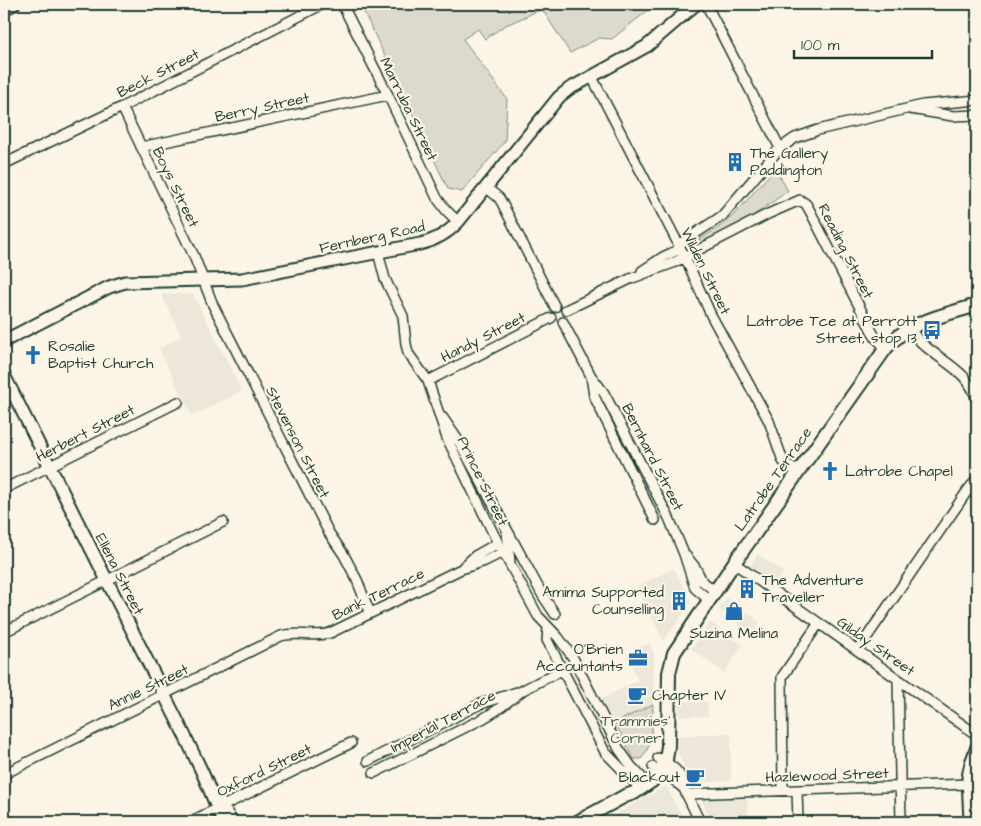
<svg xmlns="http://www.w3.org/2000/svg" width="981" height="826" font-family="'Architects Daughter',sans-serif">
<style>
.built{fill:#ece7d8}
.green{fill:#dcdacc;stroke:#7e8c80}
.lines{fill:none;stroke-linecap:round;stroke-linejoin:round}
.minor-casing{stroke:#1f3d34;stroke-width:12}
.tertiary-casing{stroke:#1f3d34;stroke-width:15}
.secondary-casing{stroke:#1f3d34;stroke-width:16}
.minor{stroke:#fcf5e5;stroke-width:9}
.tertiary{stroke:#fcf5e5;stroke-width:11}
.secondary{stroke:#fcf5e5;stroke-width:12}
.labels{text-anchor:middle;stroke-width:4.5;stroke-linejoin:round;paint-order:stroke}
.street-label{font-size:15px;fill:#1f3d34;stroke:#fcf5e5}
.poi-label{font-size:15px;fill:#1f3d34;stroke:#fcf5e5;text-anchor:start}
.park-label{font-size:15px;fill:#455c52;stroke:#fcf5e5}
</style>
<rect width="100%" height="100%" fill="#fcf5e5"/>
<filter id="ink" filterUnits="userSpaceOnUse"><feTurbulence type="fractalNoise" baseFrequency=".02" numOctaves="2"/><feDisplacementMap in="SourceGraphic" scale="10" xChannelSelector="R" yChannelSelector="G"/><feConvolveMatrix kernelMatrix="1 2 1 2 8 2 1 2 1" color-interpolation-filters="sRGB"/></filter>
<g filter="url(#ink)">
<path class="built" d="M 161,294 L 193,294 L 242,391 L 192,416 L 159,349 L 182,336 Z
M 758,554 L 784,573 L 776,584 L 750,566 Z
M 674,568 L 691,602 L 664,641 L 636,587 Z
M 727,598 L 760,622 L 751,634 L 719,609 Z
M 710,622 L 743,645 L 724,673 L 691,649 Z
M 649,643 L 654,654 L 653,704 L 615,723 L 601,699 L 638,680 L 627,654 Z
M 679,701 L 708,702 L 708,716 L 679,716 Z
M 731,733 L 731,781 L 692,783 L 677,751 L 677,736 Z
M 666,786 L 685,822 L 601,822 Z
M 747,798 L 749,822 L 713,822 L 700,799 Z
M 442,812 L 448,822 L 422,822 Z"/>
<path class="green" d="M 360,4 L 656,4 L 612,39 L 599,38 L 570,53 L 542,9 L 504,26 L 485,39 L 478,29 L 463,39 L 507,99 L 505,141 L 462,192 L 448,189 Z
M 776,169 L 788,191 L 754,215 L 696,247 L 694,243 C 706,235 720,228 730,218 C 747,203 759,183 776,169 Z
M 653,704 C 652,723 654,745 641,759 L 634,759 L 615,723 Z"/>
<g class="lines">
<g class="minor-casing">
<path id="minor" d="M 342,4 L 388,95 L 437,198 L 446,210 L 458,222
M 706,4 L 780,148
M 592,77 L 685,257 L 711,315 L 769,421 L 783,461 L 797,472
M 122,107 L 194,256 L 213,305 L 329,533 L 344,555 L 357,580 L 370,613
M 910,109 L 953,116 L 977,115
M 141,147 L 388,95
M 4,164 L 122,107 L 323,4
M 486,187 L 499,198 L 502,203 L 555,307
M 678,245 L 722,216 L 779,149 L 795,138 L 818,130 L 923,105 L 977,100
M 378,252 L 385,279 L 403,316 L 406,344 L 408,353 L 428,381 L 447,438 L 494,535 L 538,616 L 558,637 L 572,656 L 619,749 L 631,766 L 648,784
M 642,271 L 663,257 L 680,249
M 566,310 L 630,279 L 673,263 L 768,214 L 800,200 L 806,204 L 810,211 L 875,337 L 886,348
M 563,322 L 591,376 L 604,393 L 669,518 L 684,554 L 695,588 L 709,600
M 910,328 C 926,358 970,365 977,402
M 591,376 L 594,396 L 655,520
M 428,381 L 551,318
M 443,418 L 460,443 L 543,596 L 555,614
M 4,489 L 178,402
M 507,532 L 510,562
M 686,556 L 695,567 L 702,581 L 715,591
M 734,563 L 977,735
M 463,567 L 475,556 L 498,543
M 548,628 L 547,640 L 605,752 L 641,789
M 4,632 L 223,522
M 858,650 L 968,490 L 977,479
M 898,679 L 901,822
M 658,758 C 671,765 683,772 684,789 L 700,822
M 368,761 L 480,704 L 517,692
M 653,767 L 668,774 L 684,789
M 374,773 L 484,718 L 497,710 L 523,690 L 562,670
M 4,774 L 281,636 C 297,631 313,638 330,633 L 461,569 L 485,561 L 503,552
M 783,790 L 782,677 L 819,623
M 797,790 L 798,822
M 686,794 L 969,784
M 221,802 L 233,822
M 190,822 L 351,743"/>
</g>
<g class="tertiary-casing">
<path id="tertiary" d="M 4,9 L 14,4
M 4,341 L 109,287 L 125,282 L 242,279 L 420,244 C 436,240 447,234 458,222 L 559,97 L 569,89 L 647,46 L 696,4
M 4,375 L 184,734 L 203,774 L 223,822
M 970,822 L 968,777 L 971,763 L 977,747"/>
</g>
<g class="secondary-casing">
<path id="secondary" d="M 577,822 L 625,796 L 634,793 L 652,781 L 659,772 L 666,760 L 668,746 L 669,673 L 674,653 L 734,563 L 886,348 C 909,321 945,315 977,305"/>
</g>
<use href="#minor" class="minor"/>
<use href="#tertiary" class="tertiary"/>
<use href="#secondary" class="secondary"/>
</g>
</g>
<defs>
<g id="building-bare" transform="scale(1.5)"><path d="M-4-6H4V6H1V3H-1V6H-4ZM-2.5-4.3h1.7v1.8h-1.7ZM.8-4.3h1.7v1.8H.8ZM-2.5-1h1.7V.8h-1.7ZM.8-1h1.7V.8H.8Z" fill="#1f6fb2" stroke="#fcf5e5" stroke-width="2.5" paint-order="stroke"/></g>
<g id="bus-bare" transform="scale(1.5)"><path d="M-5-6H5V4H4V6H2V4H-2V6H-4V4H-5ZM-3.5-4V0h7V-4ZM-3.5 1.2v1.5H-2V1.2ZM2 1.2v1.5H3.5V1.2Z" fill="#1f6fb2" stroke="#fcf5e5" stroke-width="2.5" paint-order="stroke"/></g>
<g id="church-bare" transform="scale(1.5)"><path d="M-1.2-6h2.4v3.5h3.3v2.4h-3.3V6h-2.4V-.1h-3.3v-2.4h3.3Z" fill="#1f6fb2" stroke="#fcf5e5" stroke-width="2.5" paint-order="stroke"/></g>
<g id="shop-bare" transform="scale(1.5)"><path d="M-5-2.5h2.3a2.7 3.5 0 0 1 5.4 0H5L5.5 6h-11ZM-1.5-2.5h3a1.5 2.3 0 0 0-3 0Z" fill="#1f6fb2" stroke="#fcf5e5" stroke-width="2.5" paint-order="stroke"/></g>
<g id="office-bare" transform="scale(1.5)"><path d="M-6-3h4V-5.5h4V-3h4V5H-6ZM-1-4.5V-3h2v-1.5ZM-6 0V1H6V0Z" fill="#1f6fb2" stroke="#fcf5e5" stroke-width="2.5" paint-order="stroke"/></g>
<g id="cafe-bare" transform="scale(1.5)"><path d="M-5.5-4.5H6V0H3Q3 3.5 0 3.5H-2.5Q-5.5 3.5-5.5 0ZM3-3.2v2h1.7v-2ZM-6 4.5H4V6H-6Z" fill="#1f6fb2" stroke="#fcf5e5" stroke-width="2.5" paint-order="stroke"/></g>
</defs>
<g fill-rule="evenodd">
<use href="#building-bare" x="735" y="162"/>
<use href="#bus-bare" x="932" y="330"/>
<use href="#church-bare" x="33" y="355"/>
<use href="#church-bare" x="830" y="471"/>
<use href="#building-bare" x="747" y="589"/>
<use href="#building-bare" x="679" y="601"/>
<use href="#shop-bare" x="734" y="611"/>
<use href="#office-bare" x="638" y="658"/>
<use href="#cafe-bare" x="637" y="695"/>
<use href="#cafe-bare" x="695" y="777"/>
</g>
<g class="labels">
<g class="street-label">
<text transform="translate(158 73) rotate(-27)" y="5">Beck Street</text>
<text transform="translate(262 107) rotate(-12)" y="5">Berry Street</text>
<text transform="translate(409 109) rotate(64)" y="5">Marruba Street</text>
<text transform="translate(176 187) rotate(64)" y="5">Boys Street</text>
<text transform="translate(372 237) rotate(-12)" y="5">Fernberg Road</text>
<text transform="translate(846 251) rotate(63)" y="5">Reading Street</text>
<text transform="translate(706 271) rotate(64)" y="5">Wilden Street</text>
<text transform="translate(483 337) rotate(-27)" y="5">Handy Street</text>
<text transform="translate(85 433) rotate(-27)" y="5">Herbert Street</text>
<text transform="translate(298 442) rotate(63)" y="5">Stevenson Street</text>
<text transform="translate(653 457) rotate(63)" y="5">Bernhard Street</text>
<text transform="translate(773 479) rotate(-55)" y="5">Latrobe Terrace</text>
<text transform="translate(483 481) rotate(64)" y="5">Prince Street</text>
<text transform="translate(120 574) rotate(63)" y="5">Ellena Street</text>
<text transform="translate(378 594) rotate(-26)" y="5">Bank Terrace</text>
<text transform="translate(876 646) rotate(35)" y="5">Gilday Street</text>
<text transform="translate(148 687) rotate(-26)" y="5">Annie Street</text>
<text transform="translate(443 721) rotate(-28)" y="5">Imperial Terrace</text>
<text transform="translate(264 770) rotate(-26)" y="5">Oxford Street</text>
<text transform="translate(827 775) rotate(-2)" y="5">Hazlewood Street</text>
</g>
<g class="poi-label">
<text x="750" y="158">The Gallery<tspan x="750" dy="17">Paddington</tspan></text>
<text x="917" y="326" text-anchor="end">Latrobe Tce at Perrott<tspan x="917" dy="17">Street, stop 13</tspan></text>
<text x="48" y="351">Rosalie<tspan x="48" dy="17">Baptist Church</tspan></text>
<text x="845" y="476">Latrobe Chapel</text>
<text x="762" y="585">The Adventure<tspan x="762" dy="17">Traveller</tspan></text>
<text x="664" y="597" text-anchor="end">Amima Supported<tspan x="664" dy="17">Counselling</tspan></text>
<text x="734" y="638" text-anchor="middle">Suzina Melina</text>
<text x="623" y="654" text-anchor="end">O'Brien<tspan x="623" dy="17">Accountants</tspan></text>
<text x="652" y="700">Chapter IV</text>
<text x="680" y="782" text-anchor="end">Blackout</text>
</g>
<g class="park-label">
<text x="636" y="726">Trammies'<tspan x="636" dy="17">Corner</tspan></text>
</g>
</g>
<rect width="981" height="826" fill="none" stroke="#fcf5e5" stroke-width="20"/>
<rect x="10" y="10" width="961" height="806" fill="none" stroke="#1f3d34" stroke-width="2" filter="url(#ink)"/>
<path d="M794 50v8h138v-8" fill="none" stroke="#1f3d34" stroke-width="2.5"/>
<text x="801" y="50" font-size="15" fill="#1f3d34" stroke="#fcf5e5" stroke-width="4" paint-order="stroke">100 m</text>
</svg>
